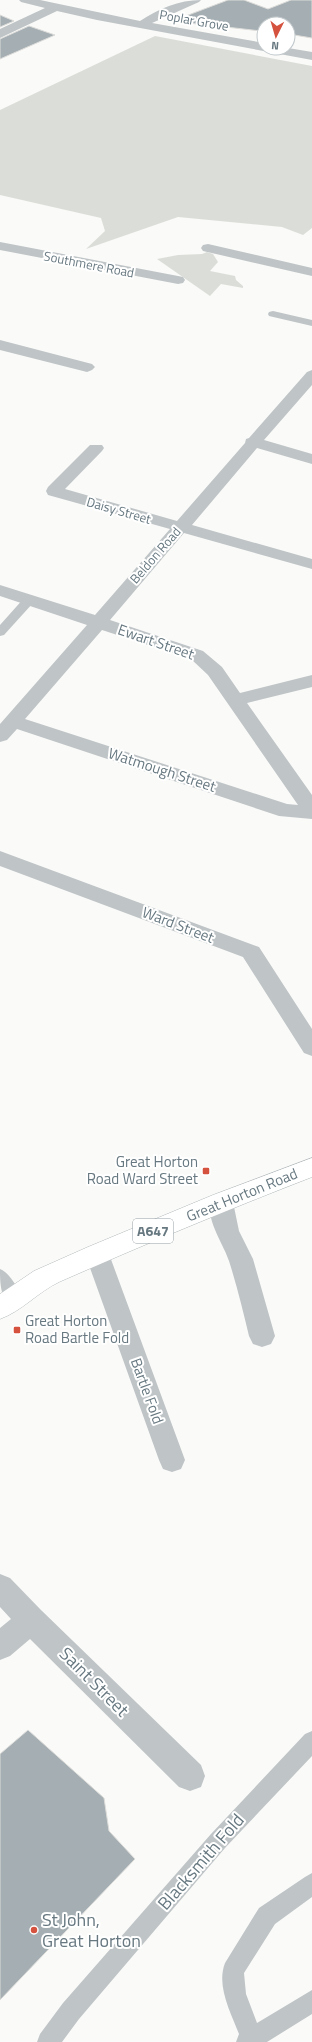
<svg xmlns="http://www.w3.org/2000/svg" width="312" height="2042" font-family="'Titillium Web',sans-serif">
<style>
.green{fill:#dbded8}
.building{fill:#a5aeb2;stroke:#dcdcda}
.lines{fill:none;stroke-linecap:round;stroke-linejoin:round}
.primary-casing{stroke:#b3b9bc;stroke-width:1}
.service{fill:#bfc4c7;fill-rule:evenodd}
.minor{fill:#bfc4c7;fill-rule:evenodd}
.primary{fill:#fff;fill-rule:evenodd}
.poi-dot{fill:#d4523e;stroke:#fff;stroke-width:1.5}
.labels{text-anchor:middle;stroke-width:4;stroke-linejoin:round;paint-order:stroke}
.far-street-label{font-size:13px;fill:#677880;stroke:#fff}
.shield{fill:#fff;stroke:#95a0a6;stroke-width:1}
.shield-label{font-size:14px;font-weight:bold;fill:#677880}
.street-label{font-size:15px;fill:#677880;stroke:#fff}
.poi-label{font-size:15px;fill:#677880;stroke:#fff;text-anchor:end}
.near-street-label{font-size:18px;fill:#677880;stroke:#fff}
.near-poi-label{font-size:18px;fill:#677880;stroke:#fff;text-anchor:start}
</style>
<rect width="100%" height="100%" fill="#fafaf8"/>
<path class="green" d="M 155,36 L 312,66 L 312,228 L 303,235 L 282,227 L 178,217 L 86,249 L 105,231 L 101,218 L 0,195 L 0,110 Z
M 207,252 L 213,254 L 218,262 L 210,271 L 235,276 L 236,280 L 243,286 L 243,288 L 221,284 L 210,296 L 157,259 L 178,255 L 202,254 Z"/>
<path class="building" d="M 228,0 L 244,0 L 268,9 L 291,0 L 312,0 L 312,38 L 288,34 L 288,24 L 264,24 L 264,30 L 261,31 L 226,27 L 223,29 L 175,20 Z
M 0,15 L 14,21 L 0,27 Z
M 29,26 L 55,35 L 0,59 L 0,39 Z
M 28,1730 L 104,1798 L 109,1831 L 135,1859 L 0,2000 L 0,1754 Z"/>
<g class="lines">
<g class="primary-casing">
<path id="primary" d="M 312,1158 L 312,1177 C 227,1210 143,1245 59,1282 C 38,1292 22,1311 0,1319 L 0,1294 L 34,1271 L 88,1247 L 213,1195 Z"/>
</g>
<path class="service" d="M 273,311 L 312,320 L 312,326 L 269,316 L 268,314 L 269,312 Z
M 29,596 L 35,600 L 33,603 L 4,635 L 0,636 L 0,625 L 25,597 Z
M 0,1269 C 10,1273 18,1288 22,1298 L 20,1303 C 0,1310 0,1282 0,1269 Z
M 312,1731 L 312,1756 L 225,1848 L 79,2019 L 62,2042 L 37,2042 L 40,2034 L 63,2003 L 211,1834 L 305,1734 Z
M 312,1873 L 312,1897 L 275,1924 L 244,1973 L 246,1994 L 257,2023 L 312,1990 L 312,2014 L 267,2042 L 236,2042 L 239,2034 C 231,2013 216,1986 225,1963 L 259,1908 L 305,1877 Z"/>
<path class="minor" d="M 19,0 L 40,0 L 140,21 C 158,9 179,0 201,0 L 199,2 L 152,23 L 264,43 L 264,48 L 288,48 L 312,52 L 312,60 L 97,20 L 57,11 L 0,38 L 0,29 L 45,8 L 21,2 Z
M 0,242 L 178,276 L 183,277 L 185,280 L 183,283 L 178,284 L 0,250 Z
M 208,244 L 312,268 L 312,276 L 203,251 L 201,248 L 203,245 Z
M 0,340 L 92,364 L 95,367 L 92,370 L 87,372 L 0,350 Z
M 312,370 L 312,385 L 264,440 L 312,454 L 312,464 L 257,448 L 192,525 L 312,559 L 312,569 L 184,533 L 110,620 L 203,651 L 222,667 L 240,693 L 312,675 L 312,687 L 247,703 L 312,795 L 312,819 L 279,816 L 17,729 L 7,740 L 0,742 L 0,724 L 87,625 L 0,596 L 0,585 L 95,615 L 170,529 L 48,495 L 46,491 L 48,487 L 90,445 L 102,445 L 104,448 L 102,451 L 65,489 L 177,521 L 245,443 L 246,439 L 249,438 L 307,372 ZM 102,630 L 191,659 L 208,675 L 298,805 L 287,804 L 25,719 Z
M 0,851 L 259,947 L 312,1029 L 312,1056 L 304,1053 L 243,957 L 0,866 Z
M 221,1192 L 229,1195 L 233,1202 L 239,1231 L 253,1259 L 275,1336 L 271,1344 L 262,1347 L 253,1344 L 249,1336 C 243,1311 237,1286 229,1261 C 223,1242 202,1216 213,1195 Z
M 97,1244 L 106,1247 L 109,1254 L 185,1460 L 181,1469 L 172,1472 L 163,1469 L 159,1460 L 85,1254 L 88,1247 Z
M 0,1574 L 10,1578 L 41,1610 L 201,1765 L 205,1776 L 201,1787 L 190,1791 L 179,1787 L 30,1639 L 10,1656 L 0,1660 L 0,1628 L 11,1619 L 0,1607 Z"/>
<use href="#primary" class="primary"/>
</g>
<g class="poi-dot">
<rect x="202" y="1167" width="8" height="8" rx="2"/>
<rect x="13" y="1326" width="8" height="8" rx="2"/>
<circle cx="34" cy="1930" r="4"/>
</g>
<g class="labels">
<g class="far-street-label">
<text transform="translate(194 20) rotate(10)" y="5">Poplar Grove</text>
<text transform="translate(89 264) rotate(11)" y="5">Southmere Road</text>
<text transform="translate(119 510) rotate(16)" y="5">Daisy Street</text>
<text transform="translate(155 555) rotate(-49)" y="5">Beldon Road</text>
</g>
<rect class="shield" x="133" y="1219" width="40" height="24" rx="3"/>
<g class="shield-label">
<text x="153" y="1236">A647</text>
</g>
<g class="street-label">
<text transform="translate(156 642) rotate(19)" y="5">Ewart Street</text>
<text transform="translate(162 770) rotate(18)" y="5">Watmough Street</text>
<text transform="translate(178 925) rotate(21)" y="5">Ward Street</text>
<text transform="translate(242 1195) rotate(-22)" y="5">Great Horton Road</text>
<text transform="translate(147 1391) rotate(70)" y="5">Bartle Fold</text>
</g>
<g class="poi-label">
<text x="198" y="1167">Great Horton<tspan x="198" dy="17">Road Ward Street</tspan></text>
<text x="25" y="1326" text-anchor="start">Great Horton<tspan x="25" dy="17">Road Bartle Fold</tspan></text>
</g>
<g class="near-street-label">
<text transform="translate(94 1682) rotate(45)" y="6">Saint Street</text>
<text transform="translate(201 1862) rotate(-49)" y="6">Blacksmith Fold</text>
</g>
<g class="near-poi-label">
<text x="42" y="1926">St John,<tspan x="42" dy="21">Great Horton</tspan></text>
</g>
</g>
<g transform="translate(276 36) rotate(185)"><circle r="19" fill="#ffffff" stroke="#c2c9cc"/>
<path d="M0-3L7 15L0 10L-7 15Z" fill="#d4523e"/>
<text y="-6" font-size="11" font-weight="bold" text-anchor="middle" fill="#677880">N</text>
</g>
</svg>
